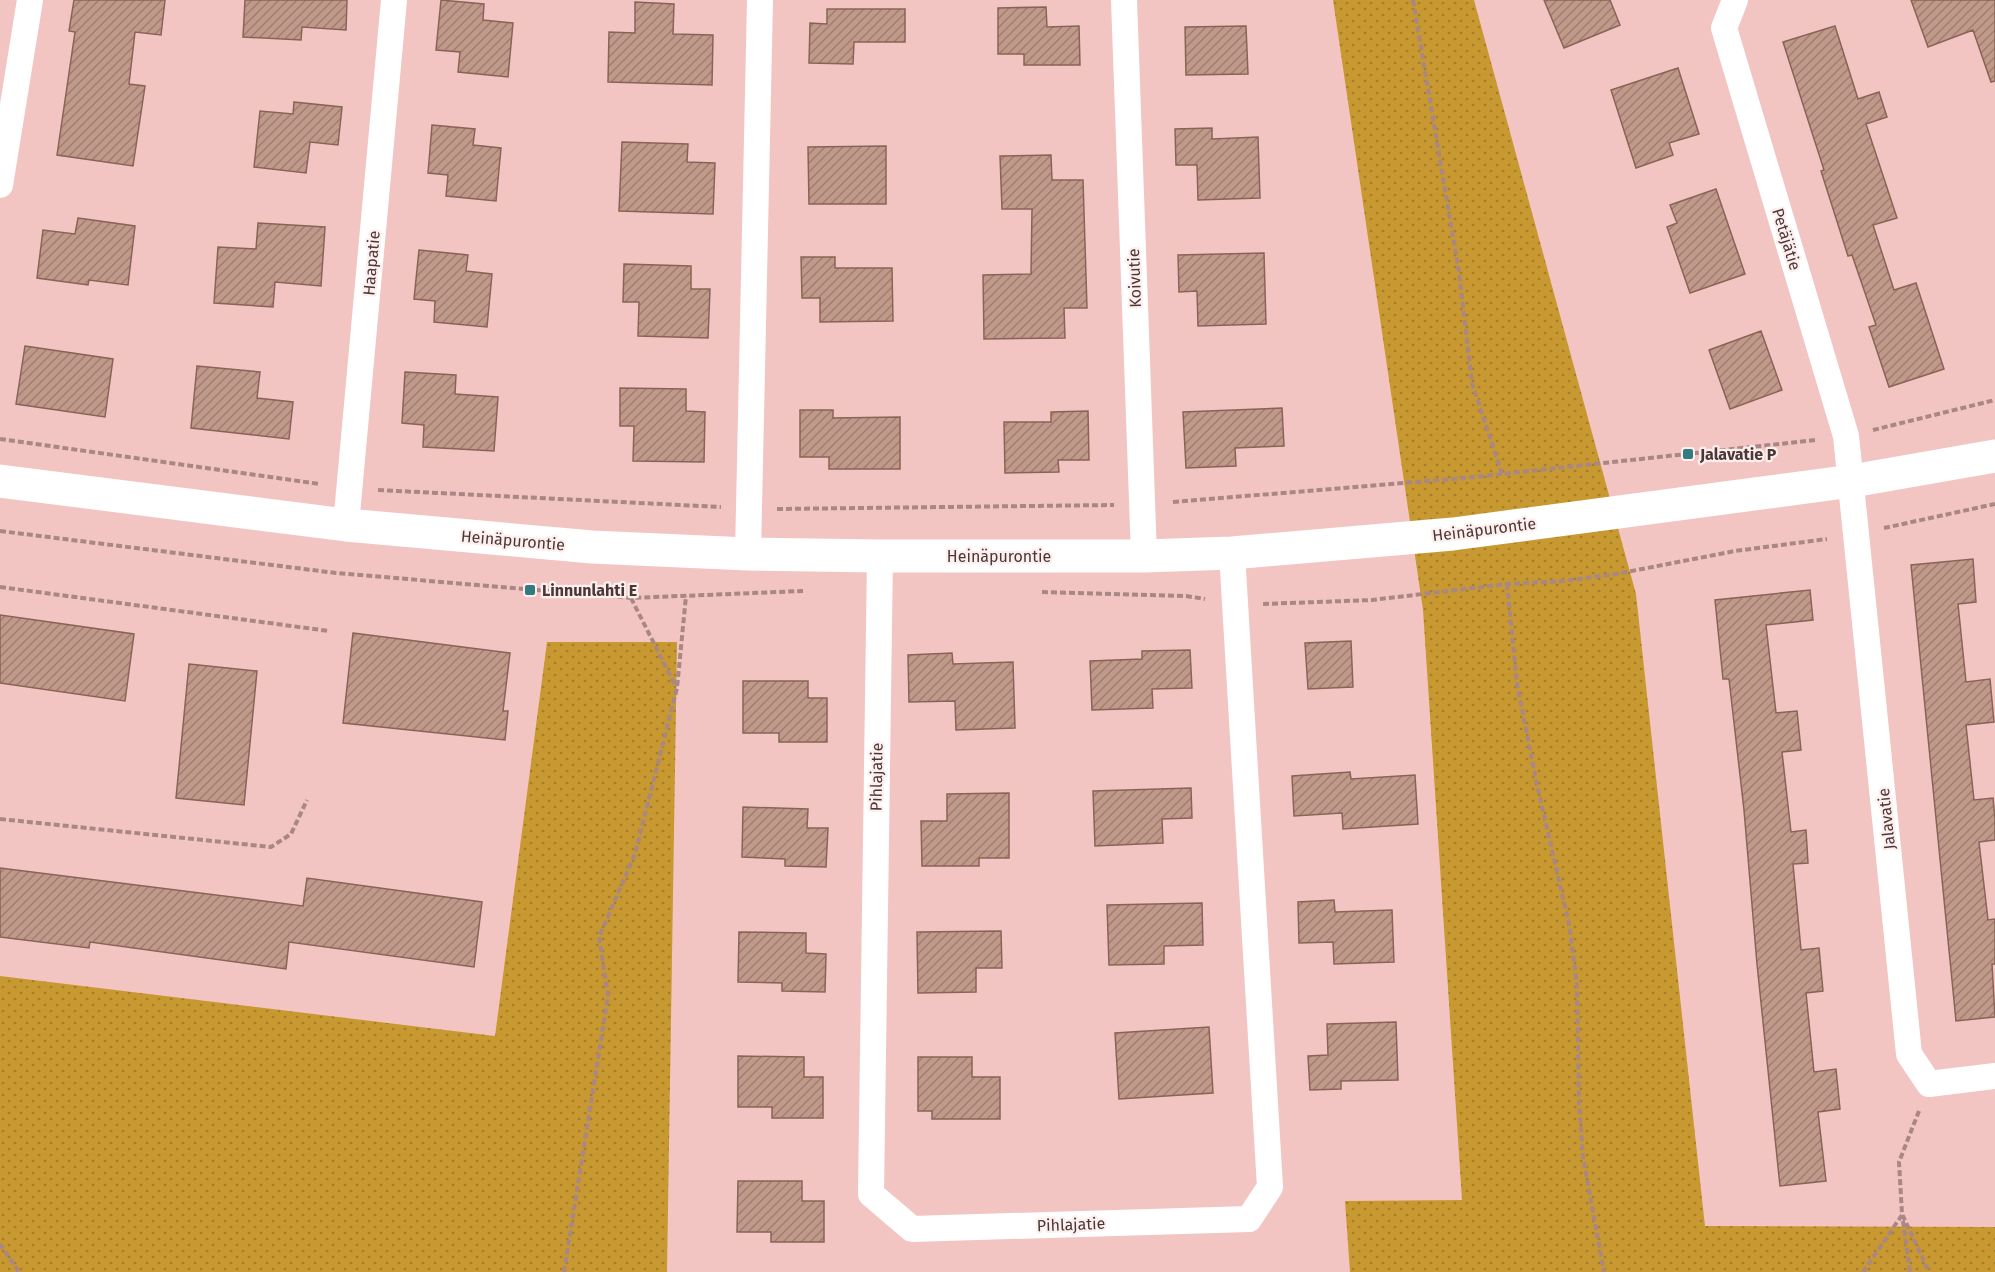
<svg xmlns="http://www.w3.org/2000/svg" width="1995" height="1272" font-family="'Fira Sans',sans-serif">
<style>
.park{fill:url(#park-dots)}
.building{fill:url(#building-hatch);stroke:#896456;stroke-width:1.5}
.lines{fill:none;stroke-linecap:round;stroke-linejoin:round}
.path{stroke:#a98785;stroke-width:4;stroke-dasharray:6 3;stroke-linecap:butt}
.street{stroke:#fff;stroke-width:26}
.secondary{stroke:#fff;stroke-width:33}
.poi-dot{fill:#327b80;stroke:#fdefee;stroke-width:2}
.labels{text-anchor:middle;stroke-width:4.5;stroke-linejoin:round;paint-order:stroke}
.street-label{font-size:16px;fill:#4a3736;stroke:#fdefee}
.poi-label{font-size:16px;font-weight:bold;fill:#4a3736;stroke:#fdefee;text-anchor:start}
</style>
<defs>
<pattern id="park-dots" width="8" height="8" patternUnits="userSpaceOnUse" patternTransform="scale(1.5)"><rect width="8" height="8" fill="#c99931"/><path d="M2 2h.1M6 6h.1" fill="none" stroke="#a57e2a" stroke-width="1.8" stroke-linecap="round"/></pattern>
<pattern id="building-hatch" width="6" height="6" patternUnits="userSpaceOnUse" patternTransform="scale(1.5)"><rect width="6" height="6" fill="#c1998a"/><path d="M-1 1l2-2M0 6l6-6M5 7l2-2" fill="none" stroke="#9f7e72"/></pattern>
</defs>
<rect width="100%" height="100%" fill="#f3c5c2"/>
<path class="park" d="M 1333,0 L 1474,0 L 1636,594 L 1705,1226 L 1995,1227 L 1995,1272 L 1350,1272 L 1345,1201 L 1462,1200 L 1423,610 Z
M 547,642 L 677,642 L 667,1272 L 0,1272 L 0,976 L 495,1036 Z"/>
<path class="building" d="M 74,0 L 165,0 L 161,35 L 135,32 L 129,84 L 145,86 L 133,166 L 57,155 L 75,32 L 69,31 Z
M 245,0 L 347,0 L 346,30 L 302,27 L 301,40 L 243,37 Z
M 441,0 L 484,4 L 483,20 L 513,23 L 508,77 L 458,72 L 460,52 L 436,50 Z
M 1544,0 L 1610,0 L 1620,25 L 1564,48 Z
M 1911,0 L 1995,0 L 1995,81 L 1991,82 L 1973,30 L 1928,47 Z
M 635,2 L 674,4 L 673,34 L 713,35 L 712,85 L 608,82 L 609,32 L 635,33 Z
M 1046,7 L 1047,27 L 1079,26 L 1080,65 L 1024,65 L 1024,54 L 998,54 L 998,8 Z
M 827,9 L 905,9 L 905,42 L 854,42 L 853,64 L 809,63 L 810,23 L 827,24 Z
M 1246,26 L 1248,74 L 1186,75 L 1185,27 Z
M 1835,26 L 1858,99 L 1879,92 L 1887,117 L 1866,124 L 1897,218 L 1873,225 L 1894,290 L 1916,283 L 1944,369 L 1889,387 L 1869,327 L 1876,325 L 1852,255 L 1848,256 L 1821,171 L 1824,170 L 1783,42 Z
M 1678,68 L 1699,134 L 1669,143 L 1673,155 L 1636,168 L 1611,90 Z
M 294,102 L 342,107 L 338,145 L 310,142 L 306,173 L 254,167 L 260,111 L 293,114 Z
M 432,125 L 475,129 L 473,145 L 501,148 L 496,201 L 446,196 L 448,175 L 428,173 Z
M 1212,128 L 1212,139 L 1258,137 L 1260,198 L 1198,200 L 1197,165 L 1176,165 L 1175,129 Z
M 622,142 L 688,144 L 687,162 L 715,163 L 713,214 L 619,211 Z
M 886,146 L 886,204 L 809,204 L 808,147 Z
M 1051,155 L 1052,180 L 1083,180 L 1087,308 L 1064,308 L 1065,338 L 984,339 L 983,275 L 1031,274 L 1032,209 L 1002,209 L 1000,156 Z
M 1716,189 L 1745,274 L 1690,293 L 1667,227 L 1677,223 L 1670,205 Z
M 78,218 L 135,226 L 128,285 L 89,280 L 88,285 L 37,278 L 43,230 L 75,234 Z
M 258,223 L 325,227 L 321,286 L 275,282 L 273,307 L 214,303 L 218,247 L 256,249 Z
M 419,250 L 468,255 L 466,271 L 492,274 L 487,327 L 434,322 L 435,301 L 414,299 Z
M 1264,253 L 1266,324 L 1198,326 L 1197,291 L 1179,292 L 1178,255 Z
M 801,257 L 835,257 L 835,268 L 892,268 L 893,321 L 820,322 L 820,298 L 802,298 Z
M 624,264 L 691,266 L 691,289 L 710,289 L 708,338 L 638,336 L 639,302 L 623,302 Z
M 1761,331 L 1782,390 L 1730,409 L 1709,350 Z
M 25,346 L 113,359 L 105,417 L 16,404 Z
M 197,366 L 260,372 L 257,398 L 293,402 L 289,439 L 191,428 Z
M 405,372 L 456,375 L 455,394 L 498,397 L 494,451 L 423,447 L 424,425 L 402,423 Z
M 620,388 L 686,389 L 686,411 L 705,412 L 704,462 L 633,461 L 634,426 L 620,426 Z
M 1282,408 L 1284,446 L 1235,448 L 1236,466 L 1186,468 L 1183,412 Z
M 800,410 L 833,410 L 833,418 L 900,417 L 900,469 L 829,469 L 829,457 L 800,457 Z
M 1088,411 L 1089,460 L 1058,460 L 1059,472 L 1005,473 L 1004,422 L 1051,422 L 1051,412 Z
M 1973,559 L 1976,602 L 1958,604 L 1966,682 L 1990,679 L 1994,722 L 1966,725 L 1974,800 L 1993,798 L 1995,819 L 1995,840 L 1979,842 L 1988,920 L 1995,919 L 1995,964 L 1992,964 L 1995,1017 L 1956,1021 L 1911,565 Z
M 1810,590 L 1813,620 L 1766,625 L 1776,713 L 1797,711 L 1801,750 L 1782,752 L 1791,832 L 1806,830 L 1808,863 L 1793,864 L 1801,950 L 1819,948 L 1823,991 L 1806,993 L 1814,1072 L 1836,1069 L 1840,1109 L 1818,1112 L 1826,1181 L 1780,1186 L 1757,964 L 1744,810 L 1729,679 L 1723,679 L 1715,600 Z
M 0,615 L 134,634 L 125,701 L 0,683 Z
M 353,633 L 510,653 L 503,711 L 508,711 L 505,740 L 343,723 Z
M 1351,641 L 1353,687 L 1308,689 L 1305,643 Z
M 1190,650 L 1192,688 L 1152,689 L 1153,708 L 1092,710 L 1090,661 L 1142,659 L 1142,651 Z
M 952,653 L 953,664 L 1013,662 L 1015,728 L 956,730 L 955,701 L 909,702 L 908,655 Z
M 189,664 L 257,671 L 244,805 L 176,798 Z
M 743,681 L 808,681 L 808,698 L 827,698 L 827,742 L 779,742 L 779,733 L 743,733 Z
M 1350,772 L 1351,779 L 1415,775 L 1418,824 L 1343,829 L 1342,813 L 1294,816 L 1292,776 Z
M 1191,788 L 1192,818 L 1162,819 L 1163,843 L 1095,846 L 1093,791 Z
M 1009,793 L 1009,858 L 979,858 L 979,866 L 922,866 L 921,821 L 947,821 L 947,794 Z
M 743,807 L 808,809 L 807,828 L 828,828 L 826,867 L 785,866 L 785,859 L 742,857 Z
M 0,868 L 303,906 L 307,878 L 482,902 L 474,967 L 289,942 L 286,969 L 90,942 L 89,948 L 0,937 Z
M 1334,900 L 1335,912 L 1392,910 L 1394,962 L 1334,964 L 1333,942 L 1299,943 L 1298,902 Z
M 1202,903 L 1203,945 L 1164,946 L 1164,964 L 1109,965 L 1107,905 Z
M 1001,931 L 1002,968 L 976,968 L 976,992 L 918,993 L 917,932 Z
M 739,932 L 806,933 L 806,953 L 826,954 L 825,992 L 782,991 L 782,983 L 738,982 Z
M 1396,1022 L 1398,1080 L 1341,1081 L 1341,1089 L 1310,1090 L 1308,1056 L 1328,1055 L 1327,1024 Z
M 1209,1027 L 1213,1093 L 1119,1099 L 1115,1033 Z
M 738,1056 L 804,1057 L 804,1077 L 823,1077 L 823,1118 L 772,1118 L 772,1107 L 738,1107 Z
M 918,1057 L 972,1057 L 972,1077 L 1000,1077 L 1000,1119 L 932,1119 L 932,1111 L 918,1111 Z
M 738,1181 L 802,1181 L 802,1201 L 824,1201 L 824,1242 L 771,1242 L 771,1232 L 737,1232 Z"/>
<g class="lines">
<path class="path" d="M 1413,0 L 1459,272 L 1472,383 L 1502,474
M 1873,430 L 1995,400
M 0,439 L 320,484
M 378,490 L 721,507
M 1173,502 L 1465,478 L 1816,440
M 777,509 L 1114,505
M 1884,528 L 1995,504
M 0,531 L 336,573 L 631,598 L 803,591
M 1507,584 L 1517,684 L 1537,785 L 1569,924 L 1577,984 L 1579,1102 L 1583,1157 L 1604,1272
M 0,587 L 329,631
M 1042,592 L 1186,596 L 1205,599
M 631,598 L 676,687
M 1263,604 L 1372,600 L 1507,584 L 1563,581 L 1616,574 L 1735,551 L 1827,539
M 0,819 L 271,847 L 291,834 L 307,800
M 1919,1111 L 1899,1162 L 1902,1214 L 1929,1272
M 1903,1221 L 1910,1272
M 0,1244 L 19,1272
M 564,1272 L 608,996 L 599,937 L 635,854 L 677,688 L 686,596
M 1863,1272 L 1902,1215"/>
<path class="street" d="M 1124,0 L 1144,556
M 1735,0 L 1724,28 L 1846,436 L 1909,1054 L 1929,1084 L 1995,1076
M 0,185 L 30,0
M 346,525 L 394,0
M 748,554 L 760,0
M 880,556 L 871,1194 L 912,1229 L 1249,1219 L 1270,1187 L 1232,553"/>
<path class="secondary" d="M 0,481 L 346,525 L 592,547 L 748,554 L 880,556 L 1144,556 L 1232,553 L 1453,534 L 1852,481 L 1995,456"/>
</g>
<g class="poi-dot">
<rect x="1682" y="448" width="12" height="12" rx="3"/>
<rect x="524" y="584" width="12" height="12" rx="3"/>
</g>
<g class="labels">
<g class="street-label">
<text transform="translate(1787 239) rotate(73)" y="6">Petäjätie</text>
<text transform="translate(371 263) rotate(-85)" y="6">Haapatie</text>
<text transform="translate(1134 278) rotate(-92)" y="6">Koivutie</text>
<text transform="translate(1484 529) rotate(-7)" y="6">Heinäpurontie</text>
<text transform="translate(513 540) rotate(5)" y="6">Heinäpurontie</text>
<text x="999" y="562">Heinäpurontie</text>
<text transform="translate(876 777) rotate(-89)" y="6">Pihlajatie</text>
<text transform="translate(1886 819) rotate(-96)" y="6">Jalavatie</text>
<text transform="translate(1071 1224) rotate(-2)" y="6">Pihlajatie</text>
</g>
<g class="poi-label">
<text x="1700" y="460">Jalavatie P</text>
<text x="542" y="596">Linnunlahti E</text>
</g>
</g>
</svg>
